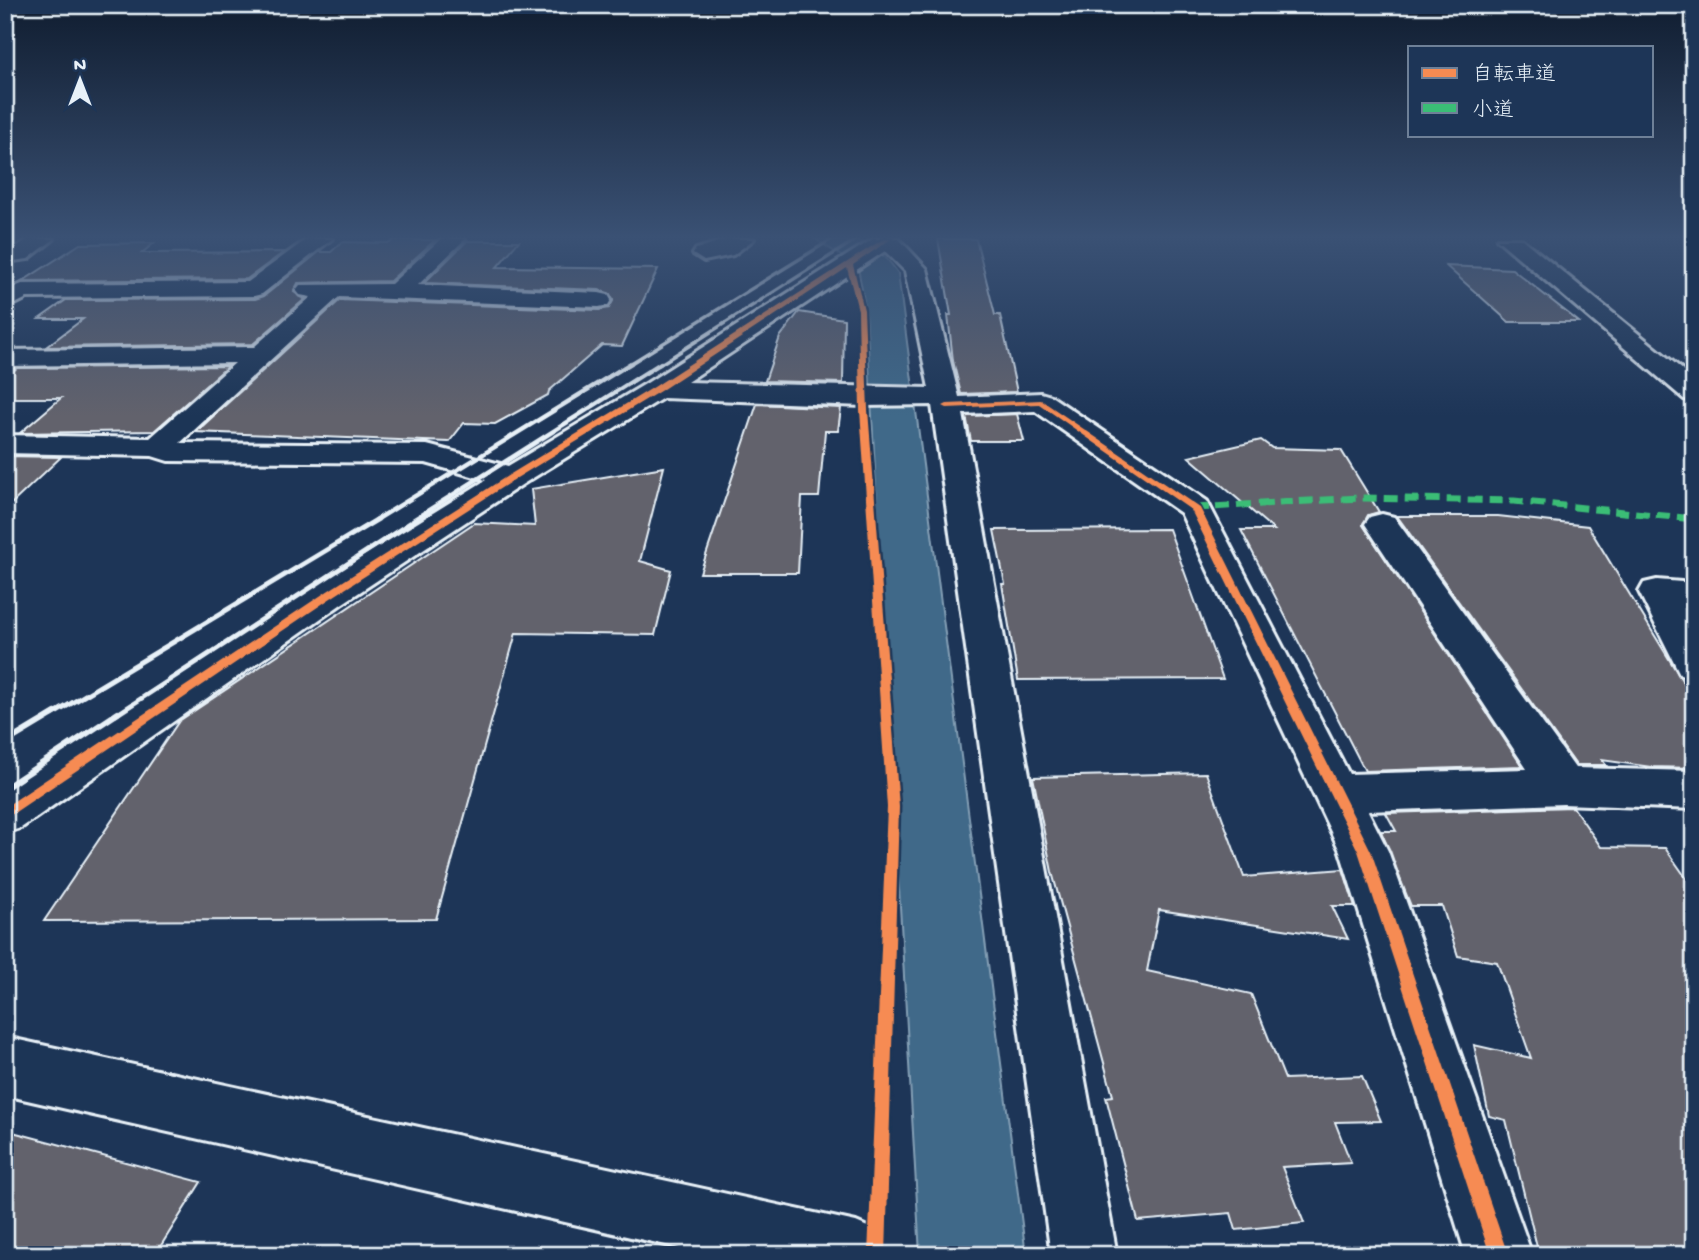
<svg xmlns="http://www.w3.org/2000/svg" width="1699" height="1260" font-family="'Gochi Hand','Klee One',sans-serif">
<style>
.water{fill:#416989;stroke:#849fb5;stroke-width:2}
.building{fill:#62626c;stroke:#e8f1f8;stroke-width:2}
.lines{fill:none;stroke-linecap:round;stroke-linejoin:round}
.minor-casing{stroke:#e8f1f8;stroke-width:6}
.minor{fill:#1d3557;fill-rule:evenodd}
.rail-far3{stroke:#e8f1f8;stroke-width:3.5}
.rail-far2{stroke:#e8f1f8;stroke-width:4.5}
.rail-far1{stroke:#e8f1f8;stroke-width:5}
.rail{stroke:#e8f1f8;stroke-width:6}
.quiet-far1{stroke:#3abd76;stroke-width:7;stroke-dasharray:14 7;stroke-linecap:butt}
.quiet{stroke:#3abd76;stroke-width:9;stroke-dasharray:18 9;stroke-linecap:butt}
.cycleway-casing{stroke:#1d3557;stroke-width:5}
.cycleway{fill:#f68b52;fill-rule:evenodd}
</style>
<rect width="100%" height="100%" fill="#1d3557"/>
<filter id="ink" filterUnits="userSpaceOnUse"><feTurbulence type="fractalNoise" baseFrequency=".0143" numOctaves="2"/><feDisplacementMap in="SourceGraphic" scale="14" xChannelSelector="R" yChannelSelector="G"/><feConvolveMatrix kernelMatrix="1 2 1 2 8 2 1 2 1" color-interpolation-filters="sRGB"/></filter>
<g filter="url(#ink)">
<path class="water" d="M 815,239 C 857,239 872,236 898,273 L 1026,1255 L 920,1255 L 866,313 L 858,267 Z"/>
<path class="building" d="M 938,239 L 976,239 L 995,315 L 1000,315 L 1017,392 L 961,394 L 953,361 L 948,315 L 951,315 Z
M 393,240 L 435,240 L 390,281 L 298,283 L 294,292 L 305,299 L 253,344 L 46,347 L 83,319 L 39,319 L 66,300 L 255,299 L 264,296 L 319,252 L 331,252 L 342,242 L 390,243 Z
M 467,241 L 519,241 L 497,267 L 658,269 L 622,346 L 602,345 L 549,391 L 548,395 L 495,424 L 464,423 L 449,442 L 196,432 L 340,300 L 599,310 L 609,308 L 613,301 L 610,294 L 599,290 L 424,283 Z
M 154,243 L 142,253 L 284,252 L 247,279 L 23,281 L 80,244 Z
M 1446,266 L 1512,269 L 1579,322 L 1509,322 Z
M 799,312 L 844,319 L 843,383 L 765,381 L 780,337 Z
M 228,366 L 154,431 L 20,433 L 61,398 L 5,398 L 5,377 L 17,368 Z
M 757,404 L 841,408 L 838,431 L 825,431 L 819,497 L 802,497 L 798,573 L 700,573 Z
M 1017,414 L 1024,441 L 971,441 L 966,416 Z
M 1261,440 L 1272,448 L 1341,450 L 1379,512 L 1368,515 L 1363,525 L 1522,766 L 1365,771 L 1241,530 L 1274,530 L 1189,457 Z
M 5,456 L 61,457 L 5,510 Z
M 664,467 L 640,561 L 671,570 L 655,635 L 516,633 L 436,919 L 44,921 L 179,721 L 474,523 L 535,526 L 531,489 Z
M 1397,516 L 1498,516 L 1588,526 L 1694,700 L 1694,768 L 1651,767 L 1602,760 L 1606,765 L 1576,765 Z
M 1169,529 L 1223,679 L 1018,680 L 1002,584 L 1005,584 L 994,530 Z
M 1206,773 L 1244,877 L 1343,869 L 1355,906 L 1332,906 L 1348,939 L 1159,910 L 1147,971 L 1251,994 L 1285,1079 L 1362,1076 L 1381,1121 L 1335,1122 L 1351,1163 L 1282,1167 L 1304,1223 L 1236,1230 L 1231,1213 L 1138,1221 L 1106,1097 L 1113,1096 L 1052,872 L 1033,777 Z
M 1573,807 L 1601,847 L 1665,848 L 1694,889 L 1694,1255 L 1539,1255 L 1506,1120 L 1489,1116 L 1474,1045 L 1531,1058 L 1497,962 L 1458,956 L 1442,906 L 1411,906 L 1381,831 L 1396,831 L 1386,813 Z
M 5,1130 L 201,1182 L 155,1255 L 5,1255 Z"/>
<g class="lines">
<g class="minor-casing">
<path id="minor" d="M 28,239 L 54,239 L 28,259 L 5,262 L 5,248 L 15,248 Z
M 307,239 L 332,239 L 262,294 L 254,296 L 27,298 L 5,309 L 5,291 L 22,284 L 248,282 Z
M 441,239 L 465,239 L 418,285 L 599,293 L 608,295 L 611,300 L 608,305 L 599,307 L 339,297 L 180,443 L 427,445 L 508,466 L 647,383 L 873,239 L 899,239 L 927,269 L 959,397 L 1041,393 L 1051,396 L 1207,501 L 1349,774 L 1527,769 L 1365,524 L 1370,517 L 1382,514 L 1394,517 L 1575,768 L 1694,771 L 1694,809 L 1563,804 L 1368,811 L 1388,851 L 1532,1255 L 1466,1255 L 1340,851 L 1181,513 L 1035,411 L 963,414 L 1117,1255 L 1051,1255 L 932,405 L 863,406 L 663,398 L 523,484 L 340,605 L 21,828 L 5,833 L 5,789 L 314,587 L 486,480 L 426,463 L 168,461 L 152,456 L 5,453 L 5,435 L 150,438 L 235,363 L 5,366 L 5,350 L 254,347 L 311,297 L 300,295 L 296,290 L 300,285 L 391,284 ZM 885,251 L 905,271 L 929,388 L 687,382 Z
M 727,239 L 754,239 L 733,255 L 704,261 L 693,254 L 696,249 Z
M 1497,239 L 1522,239 L 1694,379 L 1694,401 L 1684,399 Z
M 1657,580 L 1694,583 L 1694,607 L 1683,606 L 1694,626 L 1694,678 L 1680,674 L 1639,592 L 1644,583 Z
M 5,1037 L 856,1222 L 879,1232 L 889,1255 L 710,1255 L 5,1095 Z"/>
</g>
<use href="#minor" class="minor"/>
<path class="rail-far3" d="M 628,365 L 832,239
M 659,365 L 857,239"/>
<path class="rail-far2" d="M 376,520 L 631,363
M 413,520 L 661,363"/>
<path class="rail-far1" d="M 52,715 L 378,519
M 116,715 L 416,519"/>
<path class="rail" d="M 5,743 L 55,713
M 5,788 L 118,713"/>
<path class="quiet-far1" d="M 1195,508 L 1359,498 L 1514,501 L 1694,519"/>
<path class="quiet" d="M 1689,519 L 1694,519"/>
<g class="cycleway-casing">
<path id="cycleway" d="M 883,239 L 891,239 L 853,265 L 864,310 L 868,410 L 899,807 L 886,1255 L 868,1255 L 887,807 L 860,410 L 858,310 L 847,268 L 660,391 L 515,479 L 331,598 L 5,819 L 5,807 L 323,594 L 509,475 L 654,387 Z
M 1041,400 L 1200,508 L 1371,851 L 1508,1255 L 1490,1255 L 1358,851 L 1191,510 L 1039,404 L 947,408 L 943,406 L 947,404 Z"/>
</g>
<use href="#cycleway" class="cycleway"/>
</g>
</g>
<linearGradient id="sky" x2="0" y2="1"><stop stop-color="#101d30"/><stop offset="0.57" stop-color="#3a5174"/><stop offset="1" stop-color="#3a5174" stop-opacity="0"/></linearGradient>
<rect width="1699" height="416" fill="url(#sky)"/>
<rect width="1699" height="1260" fill="none" stroke="#1d3557" stroke-width="28"/>
<rect x="14" y="14" width="1671" height="1232" fill="none" stroke="#e8f1f8" stroke-width="2.5" filter="url(#ink)"/>
<rect x="1408" y="46" width="245" height="91" fill="#1d3557" stroke="#6e8097" stroke-width="2"/>
<rect x="1422" y="68" width="35" height="10" fill="#f68b52" stroke="#6e8097" stroke-width="2"/>
<text x="1472" y="80" font-size="21" fill="#e8f1f8">自転車道</text>
<rect x="1422" y="103" width="35" height="10" fill="#3abd76" stroke="#6e8097" stroke-width="2"/>
<text x="1472" y="116" font-size="21" fill="#e8f1f8">小道</text>
<g transform="translate(80 80)" stroke="#1d3557" stroke-width="5" paint-order="stroke">
<path d="M0-5L12 26L0 18L-12 26Z" fill="#e8f1f8"/>
<text y="-10" font-size="19" font-weight="bold" text-anchor="middle" fill="#e8f1f8">N</text>
</g>
</svg>
